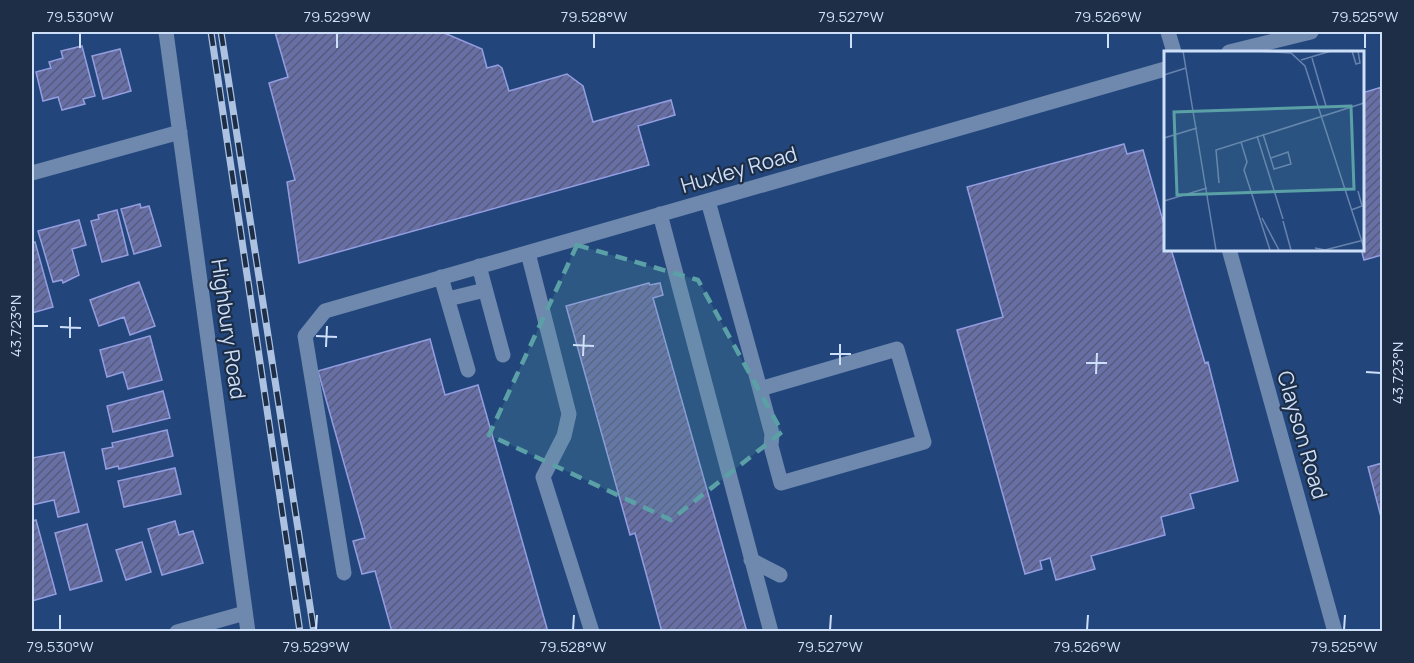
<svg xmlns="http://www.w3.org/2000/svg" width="1414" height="663" font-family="Manrope,sans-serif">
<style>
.building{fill:url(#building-hatch);stroke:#949de0;stroke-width:1.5}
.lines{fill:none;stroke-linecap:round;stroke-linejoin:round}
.minor{stroke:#6e88ae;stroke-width:15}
.rail-casing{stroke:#adc2e1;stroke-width:7}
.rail{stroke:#1d2e46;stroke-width:4.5;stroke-dasharray:14;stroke-linecap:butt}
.marked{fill:#5ba0a6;fill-opacity:0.2;stroke:#5ba0a6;stroke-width:4.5;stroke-dasharray:12 8;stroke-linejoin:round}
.ticks{fill:none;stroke:#cedff9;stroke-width:2}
.labels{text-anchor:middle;stroke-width:4.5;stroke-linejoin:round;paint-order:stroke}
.street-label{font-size:21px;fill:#cedff9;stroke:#1d2e46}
.inset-road{fill:none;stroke:#6783ad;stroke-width:1.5}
.view{fill:#5ba0a6;fill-opacity:0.15;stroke:#5ba0a6;stroke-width:3}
.inset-edge{fill:none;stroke:#cedff9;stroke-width:3}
.neatline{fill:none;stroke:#cedff9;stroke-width:2}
.ticks-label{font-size:15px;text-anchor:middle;fill:#cedff9}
</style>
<defs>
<pattern id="building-hatch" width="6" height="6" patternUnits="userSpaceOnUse" patternTransform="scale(1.5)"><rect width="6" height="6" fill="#686fa5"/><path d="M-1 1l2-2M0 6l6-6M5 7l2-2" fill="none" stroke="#555b7c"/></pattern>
</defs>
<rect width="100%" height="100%" fill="#22467b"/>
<path class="building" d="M 275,32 L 442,32 L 482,49 L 487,68 L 498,65 L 502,68 L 509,91 L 567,74 L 583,86 L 593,122 L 671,100 L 675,115 L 638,126 L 649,165 L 299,263 L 287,182 L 295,180 L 269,83 L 288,77 Z
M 82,46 L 95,96 L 83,99 L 85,104 L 62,110 L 58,97 L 43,101 L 36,72 L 51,68 L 49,62 L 63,58 L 61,51 Z
M 120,49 L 131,91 L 103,99 L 92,56 Z
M 1382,87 L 1382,255 L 1364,260 L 1361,249 L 1362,93 Z
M 1124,144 L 1127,154 L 1143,150 L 1165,228 L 1165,249 L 1171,249 L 1205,363 L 1208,362 L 1238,481 L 1190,494 L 1194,508 L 1161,517 L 1165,535 L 1091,556 L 1095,569 L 1056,580 L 1050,558 L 1040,561 L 1042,569 L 1025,574 L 957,330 L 1003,317 L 967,187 Z
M 140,204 L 141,208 L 149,206 L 161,246 L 134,254 L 121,209 Z
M 117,210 L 128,255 L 102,262 L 91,221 L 99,219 L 98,215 Z
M 79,220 L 86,245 L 72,249 L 79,275 L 63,283 L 62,280 L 53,282 L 38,231 Z
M 35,242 L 53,307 L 32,313 L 32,243 Z
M 139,282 L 155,326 L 130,335 L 124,317 L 99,326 L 90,300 Z
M 649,283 L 650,285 L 660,283 L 663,295 L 653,298 L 747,632 L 662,632 L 635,533 L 630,535 L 566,306 Z
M 150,336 L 162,380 L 128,389 L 123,372 L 107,377 L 100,350 Z
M 430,339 L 445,395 L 478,385 L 548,632 L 392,632 L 375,571 L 362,574 L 353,541 L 365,538 L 318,371 Z
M 163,391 L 170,418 L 113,432 L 107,406 Z
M 167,430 L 173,456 L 119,469 L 118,466 L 106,469 L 102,449 L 113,447 L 112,443 Z
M 64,452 L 79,512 L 58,517 L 54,500 L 32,505 L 32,458 Z
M 1382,463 L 1382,521 L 1368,467 Z
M 175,468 L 181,494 L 124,507 L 118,481 Z
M 36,520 L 56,594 L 32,601 L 32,521 Z
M 175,521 L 179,535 L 193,531 L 203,563 L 162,575 L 148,529 Z
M 87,524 L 102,581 L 70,590 L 55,533 Z
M 142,542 L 151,572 L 126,580 L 116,550 Z"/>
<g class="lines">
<path class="minor" d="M 166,32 L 248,632
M 1168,32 L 1174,52
M 1229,52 L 1311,32
M 32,173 L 180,132
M 708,201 L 754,367 L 772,434 L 771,446 L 781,483 L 924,442 L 897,349 L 760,389
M 660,214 L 771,632
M 1229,249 L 1335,632
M 528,253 L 569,414 L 564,436 L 543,477 L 592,632
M 479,266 L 503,355
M 441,277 L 468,370
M 448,299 L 485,290
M 751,560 L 780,575
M 344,573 L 305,336 L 325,311 L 1165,69
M 177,632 L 245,613"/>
<g class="rail-casing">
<path id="rail" d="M 211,32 L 300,632
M 221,32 L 314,632"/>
</g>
<use href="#rail" class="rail"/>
</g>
<path class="marked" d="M 577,245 L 698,280 L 782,432 L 671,520 L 489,435 Z"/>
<path class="ticks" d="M 80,48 L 80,33M 337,48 L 337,33M 594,48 L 594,33M 851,48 L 851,33M 1108,48 L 1108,33M 1365,48 L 1365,33M 33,326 L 48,326M 60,327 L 81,328M 316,336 L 337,337M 70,338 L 70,317M 573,345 L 594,346M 326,347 L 327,326M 830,354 L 851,354M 583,356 L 584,335M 1086,363 L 1107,363M 840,365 L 840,344M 1366,372 L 1381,373M 1096,374 L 1097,353M 60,630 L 60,615M 316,630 L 317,615M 573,630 L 574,615M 830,630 L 831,615M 1087,630 L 1088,615M 1344,630 L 1345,615"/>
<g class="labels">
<g class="street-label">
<text transform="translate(739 170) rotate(-16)" y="7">Huxley Road</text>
<text transform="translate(228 329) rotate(82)" y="7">Highbury Road</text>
<text transform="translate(1302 435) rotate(74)" y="7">Clayson Road</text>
</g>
</g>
<g transform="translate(1164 51)">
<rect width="200" height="200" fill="#22467b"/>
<path class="inset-road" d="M 19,0 L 52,199M 93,0 L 127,2 L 141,15 L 200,197M 188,0 L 192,13 L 196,12 L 194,0M 148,7 L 162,55M 137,9 L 167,0M 0,24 L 22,17M 99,83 L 110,118 L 127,113 L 124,101 L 107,107M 93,85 L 119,168M 0,87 L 33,77M 77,91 L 83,111 L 80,119 L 106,199M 55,132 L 52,99 L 200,52M 0,150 L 43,137M 187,159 L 198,155 L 194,140M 98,167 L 115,199M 119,170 L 127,199M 151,197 L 161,199 L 200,189"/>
<path class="view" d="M 187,55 L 190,138 L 13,144 L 10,61 Z"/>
<rect width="200" height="200" class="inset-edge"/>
</g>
<rect width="1414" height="663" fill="none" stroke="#1d2e46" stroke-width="66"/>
<rect x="33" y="33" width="1348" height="597" class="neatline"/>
<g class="ticks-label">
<text x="80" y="22">79.530°W</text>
<text x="337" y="22">79.529°W</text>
<text x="594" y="22">79.528°W</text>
<text x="851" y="22">79.527°W</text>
<text x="1108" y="22">79.526°W</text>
<text x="1365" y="22">79.525°W</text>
<text transform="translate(16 326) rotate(-90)" y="5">43.723°N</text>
<text transform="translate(1398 373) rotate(-90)" y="5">43.723°N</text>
<text x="60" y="652">79.530°W</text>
<text x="316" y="652">79.529°W</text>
<text x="573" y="652">79.528°W</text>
<text x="830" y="652">79.527°W</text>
<text x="1087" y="652">79.526°W</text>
<text x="1344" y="652">79.525°W</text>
</g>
</svg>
